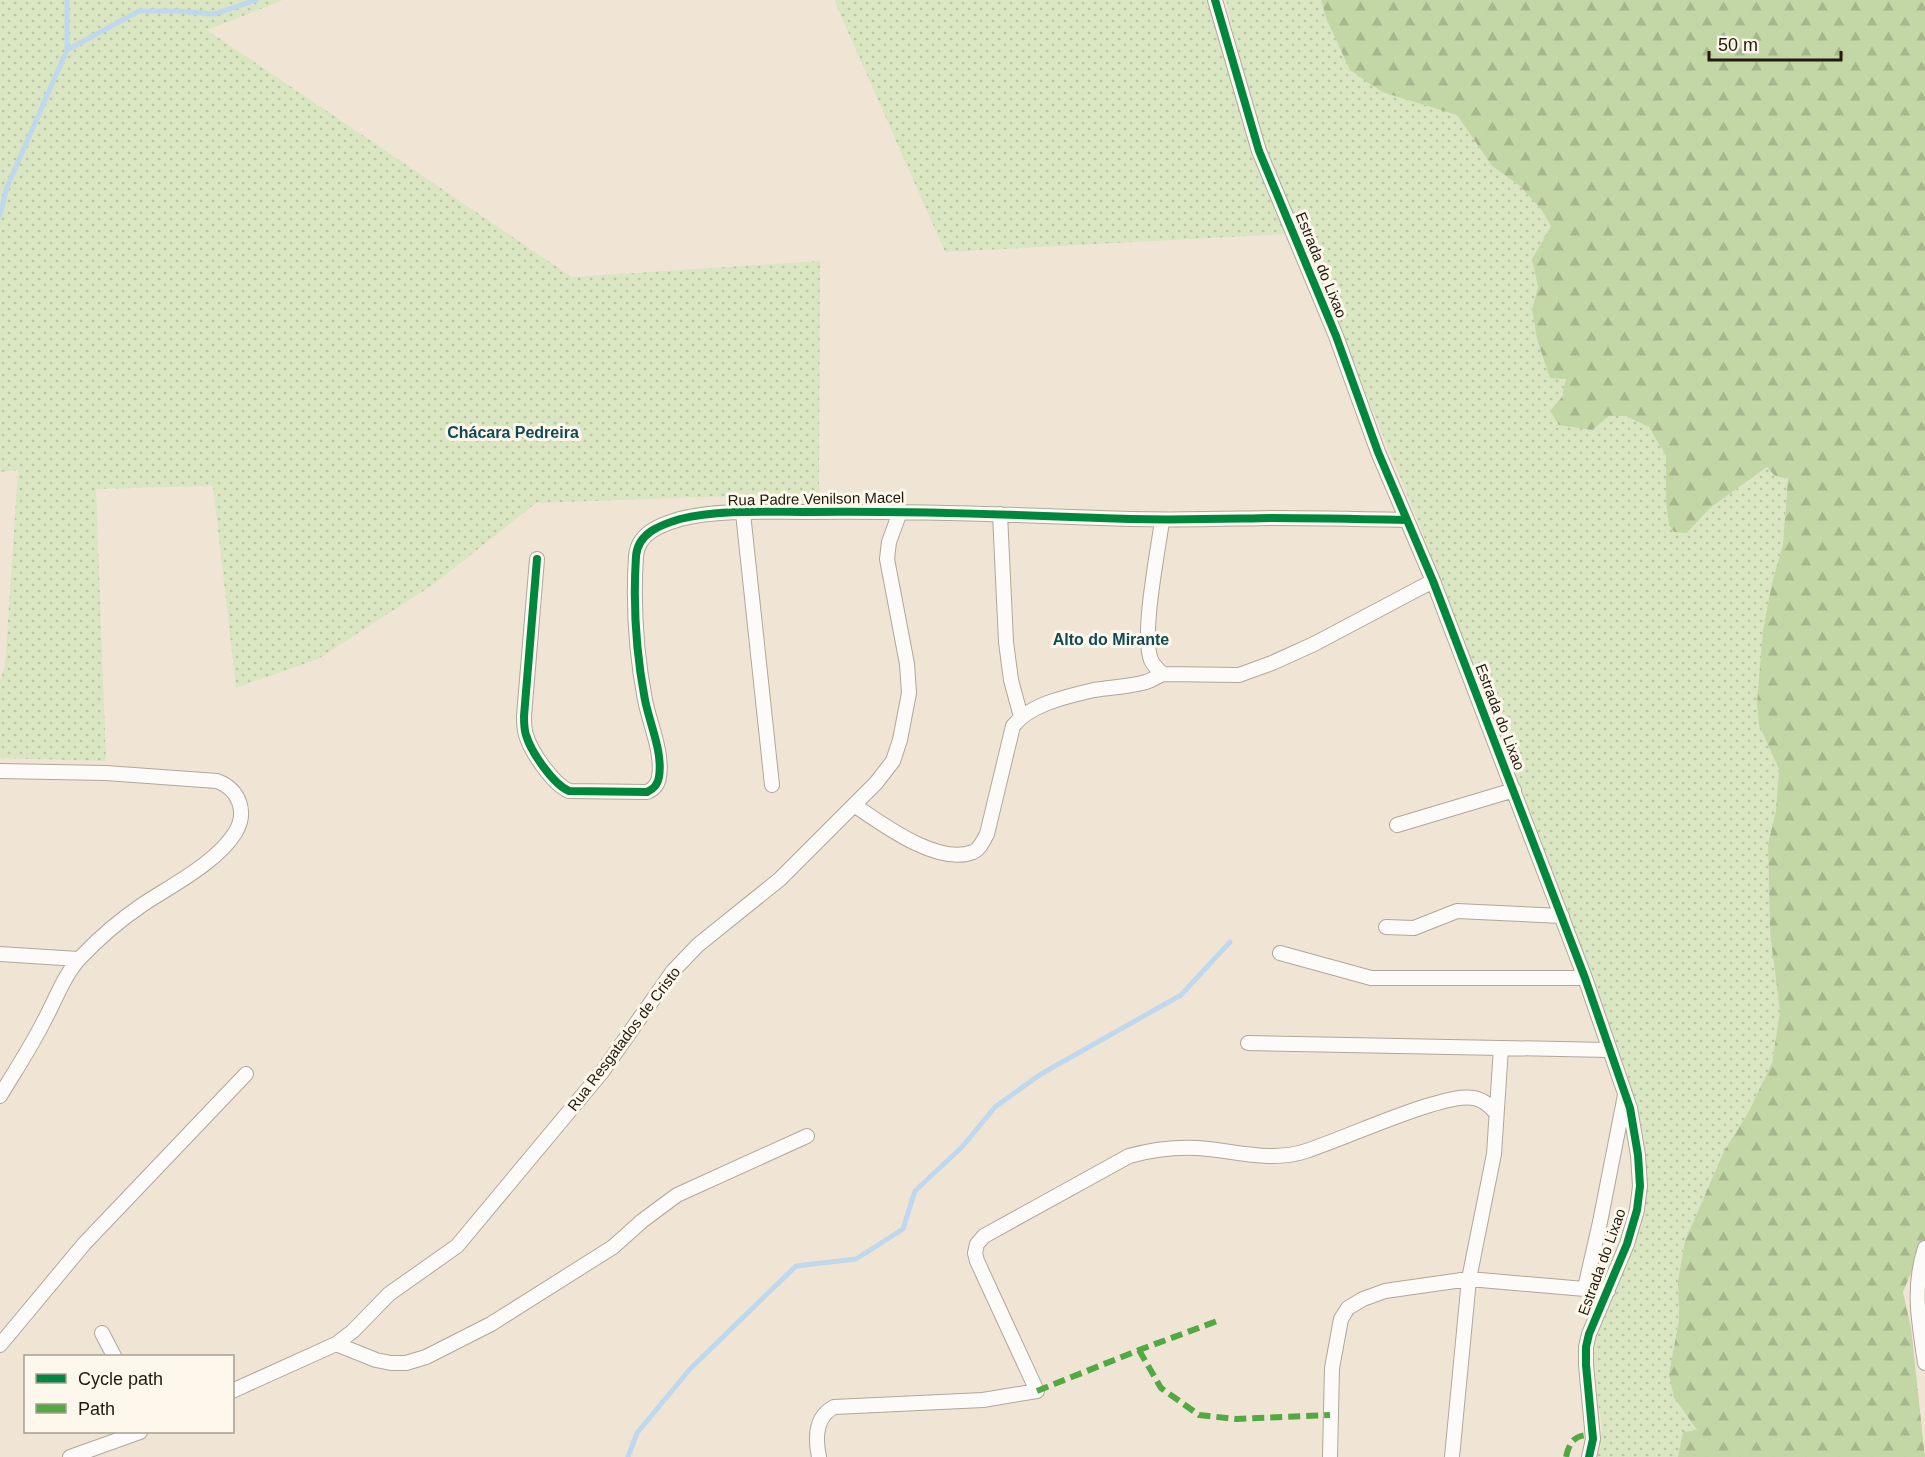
<svg xmlns="http://www.w3.org/2000/svg" width="1925" height="1457" font-family="Helvetica,sans-serif">
<style>
.grass{fill:url(#grass-dots)}
.forest{fill:url(#forest-firs)}
.lines{fill:none;stroke-linecap:round;stroke-linejoin:round}
.stream{stroke:#bfd8ed;stroke-width:5}
.minor-casing{stroke:#afa79a;stroke-width:16}
.minor{stroke:#fdfbf9;stroke-width:14}
.quiet{stroke:#52a941;stroke-width:6;stroke-dasharray:12 6;stroke-linecap:butt}
.cycleway-casing{stroke:#fef7eb;stroke-width:11}
.cycleway{stroke:#00873e;stroke-width:8}
.labels{text-anchor:middle;stroke-width:6;stroke-linejoin:round;paint-order:stroke}
.street-label{font-size:15px;fill:#201a0f;stroke:#fef7eb}
.neighbourhood-label{font-size:16px;font-weight:bold;fill:#0f4a55;stroke:#fef7eb}
</style>
<defs>
<pattern id="grass-dots" width="8" height="8" patternUnits="userSpaceOnUse" patternTransform="scale(1.5)"><rect width="8" height="8" fill="#dae6c2"/><path d="M2 2h.1M6 6h.1" fill="none" stroke="#bbc5a6" stroke-width="1.8" stroke-linecap="round"/></pattern>
<pattern id="forest-firs" width="22" height="20" patternUnits="userSpaceOnUse" patternTransform="scale(1.5)"><rect width="22" height="20" fill="#c3d6a5"/><path d="M5 1l3.5 6h-7zM16 11l3.5 6h-7z" fill="#a7b78d"/></pattern>
</defs>
<rect width="100%" height="100%" fill="#f0e5d5"/>
<path class="grass" d="M 0,0 L 283,0 L 207,30 L 572,277 L 820,261 L 819,493 L 536,503 L 434,584 L 318,659 L 236,688 L 213,486 L 96,489 L 106,761 L 0,758 L 0,680 L 5,665 L 18,470 L 0,472 Z
M 834,0 L 1209,0 L 1269,191 L 1286,234 L 945,252 Z
M 1226,0 L 1321,0 L 1321,2 L 1441,109 L 1457,115 L 1492,166 L 1520,186 L 1541,209 L 1551,226 L 1532,259 L 1538,287 L 1532,310 L 1537,339 L 1566,379 L 1562,397 L 1592,430 L 1609,416 L 1626,416 L 1649,427 L 1666,456 L 1666,503 L 1669,525 L 1688,533 L 1710,508 L 1767,467 L 1788,478 L 1783,544 L 1772,583 L 1770,747 L 1779,769 L 1776,810 L 1768,844 L 1770,933 L 1780,1011 L 1772,1063 L 1748,1113 L 1724,1151 L 1685,1241 L 1678,1281 L 1679,1319 L 1674,1346 L 1688,1416 L 1697,1430 L 1678,1457 L 1597,1457 L 1602,1427 L 1594,1379 L 1593,1352 L 1597,1328 L 1642,1219 L 1646,1199 L 1646,1155 L 1638,1107 L 1579,942 L 1414,511 L 1268,156 L 1235,40 Z"/>
<path class="forest" d="M 1321,0 L 1925,0 L 1925,1240 L 1903,1292 L 1911,1328 L 1925,1457 L 1678,1457 L 1683,1432 L 1697,1430 L 1674,1397 L 1669,1375 L 1679,1319 L 1678,1281 L 1685,1241 L 1724,1151 L 1748,1113 L 1772,1063 L 1780,1011 L 1770,933 L 1768,844 L 1776,810 L 1779,769 L 1759,725 L 1757,703 L 1763,631 L 1772,583 L 1783,544 L 1788,478 L 1775,476 L 1767,467 L 1710,508 L 1687,533 L 1674,532 L 1669,525 L 1666,503 L 1666,456 L 1649,427 L 1626,416 L 1609,416 L 1592,430 L 1559,425 L 1550,411 L 1562,397 L 1566,379 L 1550,378 L 1537,339 L 1532,310 L 1538,287 L 1532,259 L 1551,226 L 1541,209 L 1520,186 L 1492,166 L 1457,115 L 1382,92 L 1350,70 L 1327,20 Z"/>
<g class="lines">
<path class="stream" d="M 67,50 L 139,11 L 177,11 L 214,14 L 256,0
M 0,215 L 7,187 L 67,50 L 67,0
M 628,1457 L 637,1433 L 690,1369 L 796,1266 L 856,1259 L 903,1229 L 915,1191 L 962,1147 L 995,1107 L 1041,1074 L 1181,995 L 1230,942"/>
<g class="minor-casing">
<path id="minor" d="M 1215,0 L 1259,151 L 1336,336 L 1378,452 L 1433,581 L 1585,978 L 1630,1108 L 1638,1155 L 1640,1186 L 1637,1210 L 1627,1244 L 1589,1334 L 1586,1347 L 1586,1365 L 1593,1439 L 1589,1457
M 743,513 L 772,785
M 1000,514 L 1006,642 L 1011,680 L 1021,717
M 1162,521 C 1158,551 1141,635 1151,660 C 1154,666 1158,670 1163,674 L 1239,675 L 1272,663 L 1314,644 L 1433,581
M 537,559 L 524,716 C 524,722 524,729 526,735 C 531,752 553,784 569,791 L 647,792 C 654,789 658,784 659,777 C 663,752 650,725 645,700 C 636,653 633,603 636,556 C 638,533 660,525 680,519 C 718,509 770,512 810,512 C 907,511 1003,514 1100,518 C 1158,521 1214,519 1272,518 C 1317,518 1362,519 1407,520
M 0,771 L 106,773 L 217,781 C 239,789 248,812 235,833 C 216,863 172,885 142,905 C 120,920 98,939 80,958 C 64,975 55,1001 44,1021 C 31,1047 15,1071 0,1096
M 854,805 C 882,824 938,866 973,852 C 980,849 983,841 987,834 L 1013,726 C 1030,704 1068,696 1094,690 C 1111,687 1129,687 1146,682 C 1152,680 1158,676 1163,674
M 1397,825 L 1514,790
M 1386,927 L 1414,928 L 1457,911 L 1562,916
M 1280,953 L 1371,978 L 1585,978
M 0,954 L 78,959
M 1248,1043 L 1609,1050
M 1925,1248 C 1912,1288 1919,1322 1925,1363
M 1585,1288 L 1600,1222 L 1625,1095
M 102,1333 L 114,1356
M 336,1344 L 376,1360 L 391,1363 L 406,1363 L 426,1357 L 491,1324 L 613,1247 L 642,1221 L 677,1195 L 807,1136
M 0,1345 L 84,1244 L 246,1074
M 232,1391 L 336,1344 L 353,1331 L 389,1294 L 457,1246 L 602,1072 L 673,971 L 698,945 L 780,879 L 876,783 L 893,761 L 900,740 L 909,693 L 907,664 L 887,559 L 889,542 L 900,512
M 70,1457 L 140,1432
M 819,1457 C 815,1438 815,1417 834,1407 L 983,1400 L 1037,1391 L 977,1261 L 975,1253 L 977,1244 L 984,1236 L 1129,1156 C 1151,1150 1174,1147 1197,1148 C 1233,1150 1270,1163 1306,1151 C 1347,1137 1387,1118 1430,1105 C 1445,1101 1459,1096 1474,1098 C 1484,1100 1490,1106 1496,1113
M 1330,1457 L 1332,1368 L 1341,1319 L 1348,1308 L 1363,1299 L 1385,1291 L 1469,1279 L 1608,1291
M 1452,1457 L 1469,1279 L 1494,1154 L 1501,1048"/>
</g>
<use href="#minor" class="minor"/>
<path class="quiet" d="M 1139,1350 L 1161,1388 L 1199,1415 L 1236,1419 L 1330,1415
M 1037,1391 L 1139,1350 L 1220,1320
M 1566,1457 C 1569,1444 1573,1436 1587,1435 L 1593,1439"/>
<g class="cycleway-casing">
<path id="cycleway" d="M 1215,0 L 1259,151 L 1336,336 L 1378,452 L 1433,581 L 1585,978 L 1630,1108 L 1638,1155 L 1640,1186 L 1637,1210 L 1627,1244 L 1589,1334 L 1586,1347 L 1586,1365 L 1593,1439 L 1589,1457
M 537,559 L 524,716 C 524,722 524,729 526,735 C 531,752 553,784 569,791 L 647,792 C 654,789 658,784 659,777 C 663,752 650,725 645,700 C 636,653 633,603 636,556 C 638,533 660,525 680,519 C 718,509 770,512 810,512 C 907,511 1003,514 1100,518 C 1158,521 1214,519 1272,518 C 1317,518 1362,519 1407,520"/>
</g>
<use href="#cycleway" class="cycleway"/>
</g>
<g class="labels">
<g class="street-label">
<text transform="translate(1321 265) rotate(68)" y="5">Estrada do Lixao</text>
<text transform="translate(816 499) rotate(-1)" y="5">Rua Padre Venilson Macel</text>
<text transform="translate(1500 717) rotate(69)" y="5">Estrada do Lixao</text>
<text transform="translate(624 1039) rotate(-53)" y="5">Rua Resgatados de Cristo</text>
<text transform="translate(1602 1262) rotate(-70)" y="5">Estrada do Lixao</text>
</g>
<g class="neighbourhood-label">
<text x="513" y="438">Chácara Pedreira</text>
<text x="1111" y="645">Alto do Mirante</text>
</g>
</g>
<rect x="24" y="1355" width="210" height="78" fill="#fef7eb" stroke="#a59f93" stroke-width="1.5"/>
<rect x="36" y="1374" width="30" height="9" fill="#00873e" stroke="#a59f93" stroke-width="1.5"/>
<text x="78" y="1385" font-size="18" fill="#201a0f">Cycle path</text>
<rect x="36" y="1404" width="30" height="9" fill="#52a941" stroke="#a59f93" stroke-width="1.5"/>
<text x="78" y="1415" font-size="18" fill="#201a0f">Path</text>
<path d="M1709 51v9h132v-9" fill="none" stroke="#201a0f" stroke-width="3"/>
<text x="1718" y="51" font-size="18" fill="#201a0f" stroke="#fef7eb" stroke-width="4.5" paint-order="stroke">50 m</text>
</svg>
